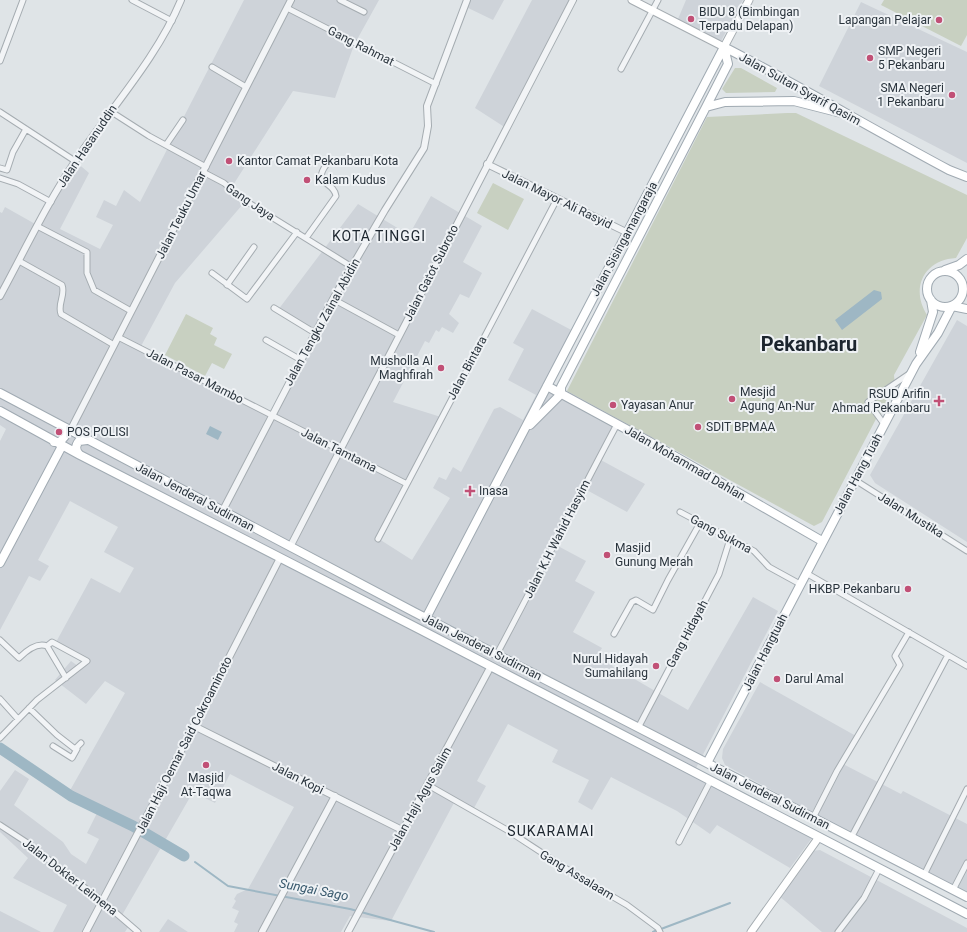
<svg xmlns="http://www.w3.org/2000/svg" width="967" height="932" font-family="Roboto,sans-serif">
<style>
.built{fill:#ced3d9}
.green{fill:#c8d0c1}
.water{fill:#9eb7c4}
.lines{fill:none;stroke-linecap:round;stroke-linejoin:round}
.stream{stroke:#9eb7c4;stroke-width:2}
.river{stroke:#9eb7c4;stroke-width:11}
.minor-casing{stroke:#a5acb1;stroke-width:7}
.tertiary-casing{stroke:#a5acb1;stroke-width:8}
.secondary-casing{stroke:#a5acb1;stroke-width:9}
.primary-casing{stroke:#a0aab2;stroke-width:10}
.minor{stroke:#f2f4f6;stroke-width:5}
.tertiary{stroke:#f2f4f6;stroke-width:6}
.secondary{stroke:#fff;stroke-width:7}
.primary{stroke:#fff;stroke-width:8}
.poi-dot{fill:#c15076;stroke:#eff2f5;stroke-width:1.5}
.labels{text-anchor:middle;stroke-width:4;stroke-linejoin:round;paint-order:stroke}
.poi-label{font-size:12px;fill:#2a343d;stroke:#eff2f5;text-anchor:start}
.street-label{font-size:12px;fill:#2a343d;stroke:#eff2f5}
.water-label{font-size:13px;font-style:italic;fill:#38596d;stroke:#eff2f5}
.quarter-label{font-size:14px;letter-spacing:1px;fill:#1c252e;stroke:#eff2f5}
.town-label{font-size:20px;font-weight:bold;fill:#1c252e;stroke:#eff2f5}
</style>
<rect width="100%" height="100%" fill="#dfe4e7"/>
<path class="built" d="M 244,0 L 379,0 L 354,45 L 335,98 L 293,91 L 228,193 L 243,204 L 175,283 L 140,348 L 271,415 L 315,333 L 278,310 L 358,204 L 409,235 L 431,196 L 482,226 L 463,262 L 482,273 L 469,298 L 460,294 L 449,314 L 459,323 L 453,333 L 442,327 L 439,332 L 436,330 L 429,343 L 425,341 L 393,402 L 441,417 L 379,539 L 412,560 L 450,498 L 433,488 L 439,477 L 446,480 L 453,467 L 461,472 L 494,409 L 500,407 L 523,420 L 536,395 L 508,380 L 524,349 L 513,343 L 532,309 L 575,332 L 547,386 L 619,425 L 599,459 L 645,484 L 627,512 L 583,488 L 556,545 L 586,561 L 575,581 L 595,592 L 573,632 L 602,648 L 600,651 L 615,661 L 612,666 L 688,710 L 753,597 L 778,611 L 696,768 L 817,831 L 790,868 L 717,825 L 710,834 L 677,811 L 611,777 L 592,810 L 578,802 L 589,780 L 552,762 L 558,750 L 508,724 L 477,781 L 486,786 L 474,808 L 456,799 L 391,921 L 350,916 L 341,932 L 234,932 L 238,924 L 234,922 L 239,911 L 232,908 L 236,901 L 234,899 L 237,894 L 248,889 L 294,807 L 230,774 L 215,803 L 193,792 L 121,917 L 130,924 L 125,932 L 53,932 L 67,905 L 13,878 L 28,858 L 0,832 L 0,791 L 15,770 L 29,779 L 14,805 L 63,842 L 71,854 L 86,864 L 99,839 L 87,833 L 99,809 L 68,794 L 125,693 L 105,681 L 86,704 L 55,680 L 71,661 L 82,669 L 87,661 L 55,644 L 91,578 L 120,593 L 134,568 L 104,552 L 118,527 L 70,501 L 38,560 L 49,566 L 40,581 L 29,576 L 0,630 L 0,441 L 6,429 L 0,425 L 0,212 L 2,213 L 5,207 L 37,225 L 75,161 L 89,173 L 60,229 L 100,249 L 113,225 L 96,217 L 104,200 L 116,206 L 124,190 L 140,202 Z
M 464,0 L 504,0 L 493,20 L 462,5 Z
M 532,0 L 572,0 L 506,128 L 475,108 Z
M 686,0 L 743,0 L 721,41 L 678,19 Z
M 861,2 L 967,52 L 967,163 L 819,86 Z
M 957,320 L 967,326 L 967,542 L 875,483 L 870,475 Z
M 760,682 L 856,736 L 812,812 L 725,765 L 722,758 L 723,749 Z
M 843,764 L 901,794 L 903,791 L 967,824 L 967,898 L 815,815 Z
M 820,850 L 967,928 L 967,932 L 822,932 L 779,896 L 812,851 Z
M 0,911 L 41,932 L 0,932 Z
M 168,919 L 188,932 L 159,932 Z"/>
<path class="green" d="M 884,0 L 967,0 L 967,35 L 961,46 L 881,5 Z
M 735,68 L 741,68 L 777,88 L 775,92 L 726,93 L 722,89 Z
M 787,113 L 796,113 L 967,195 L 967,238 L 956,258 C 924,260 910,288 927,315 L 894,375 L 895,387 L 882,413 L 876,419 L 822,522 L 814,526 L 567,391 L 707,117 Z
M 493,183 L 524,199 L 508,230 L 477,213 Z
M 186,314 L 213,328 L 210,334 L 217,338 L 214,345 L 232,354 L 224,369 L 212,363 L 205,376 L 165,355 Z"/>
<path class="water" d="M 874,290 L 881,292 L 882,299 L 842,330 L 835,320 Z
M 210,426 L 222,432 L 218,440 L 206,434 Z"/>
<g class="lines">
<path class="stream" d="M 195,862 L 228,886 L 350,909 L 434,932
M 661,929 L 730,903
M 653,932 L 657,930"/>
<path class="river" d="M 0,748 L 71,796 L 133,826 L 184,856"/>
<g class="minor-casing">
<path id="minor" d="M 132,0 L 172,21
M 340,0 L 364,12
M 287,8 L 436,84
M 0,61 L 23,0
M 212,67 L 246,87
M 621,69 L 658,0
M 110,111 L 149,136 L 206,167
M 0,112 L 75,161
M 166,145 L 183,120
M 0,168 L 7,170 L 13,152 L 26,129
M 203,172 L 224,183 L 241,198 L 352,267
M 0,178 L 18,184 L 51,202
M 37,226 L 87,252 L 87,273 L 94,290 L 131,311
M 306,238 L 336,196 C 334,181 312,185 326,165
M 19,261 L 62,285 C 66,295 57,304 61,314 L 114,345
M 212,273 L 247,299 L 297,232
M 227,285 L 254,247
M 333,299 L 399,335
M 274,308 L 315,333
M 118,337 L 407,484
M 266,340 L 301,360
M 884,424 L 868,402 L 909,374
M 855,480 L 967,551
M 680,512 L 754,551 L 769,567 L 800,584
M 378,539 L 557,199
M 806,573 L 967,666
M 614,634 L 632,602 L 636,600 L 653,610 L 668,580 L 700,523
M 0,640 L 19,658 C 26,651 37,642 47,646 L 52,642 L 87,661 L 37,700 L 0,738
M 47,646 L 66,678
M 497,654 C 537,579 575,503 615,428 L 619,425
M 0,699 L 18,719
M 29,708 L 57,735 L 75,749 L 81,743
M 638,728 L 719,574 L 730,539
M 53,746 L 72,758 L 77,749
M 428,785 L 507,830 L 579,877 L 627,905 L 658,928 L 660,932
M 813,818 L 837,771 L 900,665 L 895,656 L 909,632
M 0,825 L 26,842 L 102,901 L 138,932
M 851,838 L 948,655
M 679,842 L 711,780
M 924,875 L 967,789
M 953,890 L 967,863
M 838,932 L 864,898 L 879,869"/>
</g>
<g class="tertiary-casing">
<path id="tertiary" d="M 487,164 L 628,233
M 0,296 C 25,250 47,203 76,160 C 111,108 157,58 181,0
M 70,431 L 291,0
M 222,512 L 333,299 L 385,210 L 424,148 L 428,126 L 427,106 L 467,0
M 290,547 L 573,0
M 194,726 L 402,830
M 86,932 L 194,726 L 280,558
M 262,932 L 335,796
M 348,932 L 491,666"/>
</g>
<g class="secondary-casing">
<path id="secondary" d="M 632,0 L 724,47 L 749,0
M 751,932 L 819,837"/>
</g>
<g class="primary-casing">
<path id="primary" d="M 724,47 C 800,86 874,130 949,170 L 967,177
M 706,107 L 728,64 L 724,47
M 945,270 L 959,265 L 967,259
M927 289a18 18 0 1 1 36 0a18 18 0 1 1-36 0Z
M 952,306 L 967,309
M 920,352 L 933,312 L 931,300
M 547,386 L 650,442 L 822,541
M 0,393 L 414,612 L 967,897
M 0,411 L 80,455 L 421,630 L 967,914
M 530,425 L 561,394 L 561,387 L 706,107 L 725,102 L 794,101 L 845,114
M 54,442 L 60,442 L 65,436 L 65,431 L 61,427
M 80,455 C 75,451 75,446 79,441 L 87,440
M 0,563 L 62,446
M 426,618 L 724,47
M 707,763 L 916,364 L 938,333 L 952,306"/>
</g>
<use href="#minor" class="minor"/>
<use href="#tertiary" class="tertiary"/>
<use href="#secondary" class="secondary"/>
<use href="#primary" class="primary"/>
</g>
<g class="poi-dot">
<circle cx="691" cy="19" r="4"/>
<circle cx="939" cy="20" r="4"/>
<circle cx="870" cy="58" r="4"/>
<circle cx="952" cy="95" r="4"/>
<circle cx="229" cy="161" r="4"/>
<circle cx="307" cy="180" r="4"/>
<circle cx="441" cy="368" r="4"/>
<circle cx="732" cy="399" r="4"/>
<path d="M937 395h4v4h4v4h-4v4h-4v-4h-4v-4h4z"/>
<circle cx="613" cy="405" r="4"/>
<circle cx="698" cy="427" r="4"/>
<circle cx="59" cy="432" r="4"/>
<path d="M468 485h4v4h4v4h-4v4h-4v-4h-4v-4h4z"/>
<circle cx="607" cy="555" r="4"/>
<circle cx="908" cy="589" r="4"/>
<circle cx="656" cy="666" r="4"/>
<circle cx="777" cy="679" r="4"/>
<circle cx="206" cy="765" r="4"/>
</g>
<g class="labels">
<g class="poi-label">
<text x="699" y="16">BIDU 8 (Bimbingan<tspan x="699" dy="14">Terpadu Delapan)</tspan></text>
<text x="931" y="24" text-anchor="end">Lapangan Pelajar</text>
<text x="878" y="55">SMP Negeri<tspan x="878" dy="14">5 Pekanbaru</tspan></text>
<text x="944" y="92" text-anchor="end">SMA Negeri<tspan x="944" dy="14">1 Pekanbaru</tspan></text>
<text x="237" y="165">Kantor Camat Pekanbaru Kota</text>
<text x="315" y="184">Kalam Kudus</text>
<text x="433" y="365" text-anchor="end">Musholla Al<tspan x="433" dy="14">Maghfirah</tspan></text>
<text x="740" y="396">Mesjid<tspan x="740" dy="14">Agung An-Nur</tspan></text>
<text x="930" y="398" text-anchor="end">RSUD Arifin<tspan x="930" dy="14">Ahmad Pekanbaru</tspan></text>
<text x="621" y="409">Yayasan Anur</text>
<text x="706" y="431">SDIT BPMAA</text>
<text x="67" y="436">POS POLISI</text>
<text x="479" y="495">Inasa</text>
<text x="615" y="552">Masjid<tspan x="615" dy="14">Gunung Merah</tspan></text>
<text x="900" y="593" text-anchor="end">HKBP Pekanbaru</text>
<text x="648" y="663" text-anchor="end">Nurul Hidayah<tspan x="648" dy="14">Sumahilang</tspan></text>
<text x="785" y="683">Darul Amal</text>
<text x="206" y="782" text-anchor="middle">Masjid<tspan x="206" dy="14">At-Taqwa</tspan></text>
</g>
<g class="street-label">
<text transform="translate(361 46) rotate(27)" y="4">Gang Rahmat</text>
<text transform="translate(800 89) rotate(29)" y="4">Jalan Sultan Syarif Qasim</text>
<text transform="translate(87 146) rotate(-56)" y="4">Jalan Hasanuddin</text>
<text transform="translate(557 199) rotate(26)" y="4">Jalan Mayor Ali Rasyid</text>
<text transform="translate(250 202) rotate(34)" y="4">Gang Jaya</text>
<text transform="translate(181 215) rotate(-63)" y="4">Jalan Teuku Umar</text>
<text transform="translate(624 239) rotate(-62)" y="4">Jalan Sisingamangaraja</text>
<text transform="translate(431 273) rotate(-63)" y="4">Jalan Gatot Subroto</text>
<text transform="translate(322 322) rotate(-61)" y="4">Jalan Tengku Zainal Abidin</text>
<text transform="translate(467 368) rotate(-62)" y="4">Jalan Bintara</text>
<text transform="translate(195 376) rotate(27)" y="4">Jalan Pasar Mambo</text>
<text transform="translate(339 450) rotate(27)" y="4">Jalan Tamtama</text>
<text transform="translate(685 463) rotate(30)" y="4">Jalan Mohammad Dahlan</text>
<text transform="translate(858 474) rotate(-62)" y="4">Jalan Hang Tuah</text>
<text transform="translate(195 497) rotate(28)" y="4">Jalan Jenderal Sudirman</text>
<text transform="translate(911 515) rotate(32)" y="4">Jalan Mustika</text>
<text transform="translate(721 534) rotate(28)" y="4">Gang Sukma</text>
<text transform="translate(557 539) rotate(-63)" y="4">Jalan K.H Wahid Hasyim</text>
<text transform="translate(687 634) rotate(-62)" y="4">Gang Hidayah</text>
<text transform="translate(482 647) rotate(27)" y="4">Jalan Jenderal Sudirman</text>
<text transform="translate(765 652) rotate(-63)" y="4">Jalan Hangtuah</text>
<text transform="translate(184 745) rotate(-63)" y="4">Jalan Haji Oemar Said Cokroaminoto</text>
<text transform="translate(298 778) rotate(27)" y="4">Jalan Kopi</text>
<text transform="translate(770 796) rotate(27)" y="4">Jalan Jenderal Sudirman</text>
<text transform="translate(420 799) rotate(-61)" y="4">Jalan Haji Agus Salim</text>
<text transform="translate(577 875) rotate(31)" y="4">Gang Assalaam</text>
<text transform="translate(70 877) rotate(38)" y="4">Jalan Dokter Leimena</text>
</g>
<g class="water-label">
<text transform="translate(314 889) rotate(11)" y="5">Sungai Sago</text>
</g>
<g class="quarter-label">
<text x="379" y="241">KOTA TINGGI</text>
<text x="551" y="836">SUKARAMAI</text>
</g>
<g class="town-label">
<text x="809" y="351">Pekanbaru</text>
</g>
</g>
</svg>
